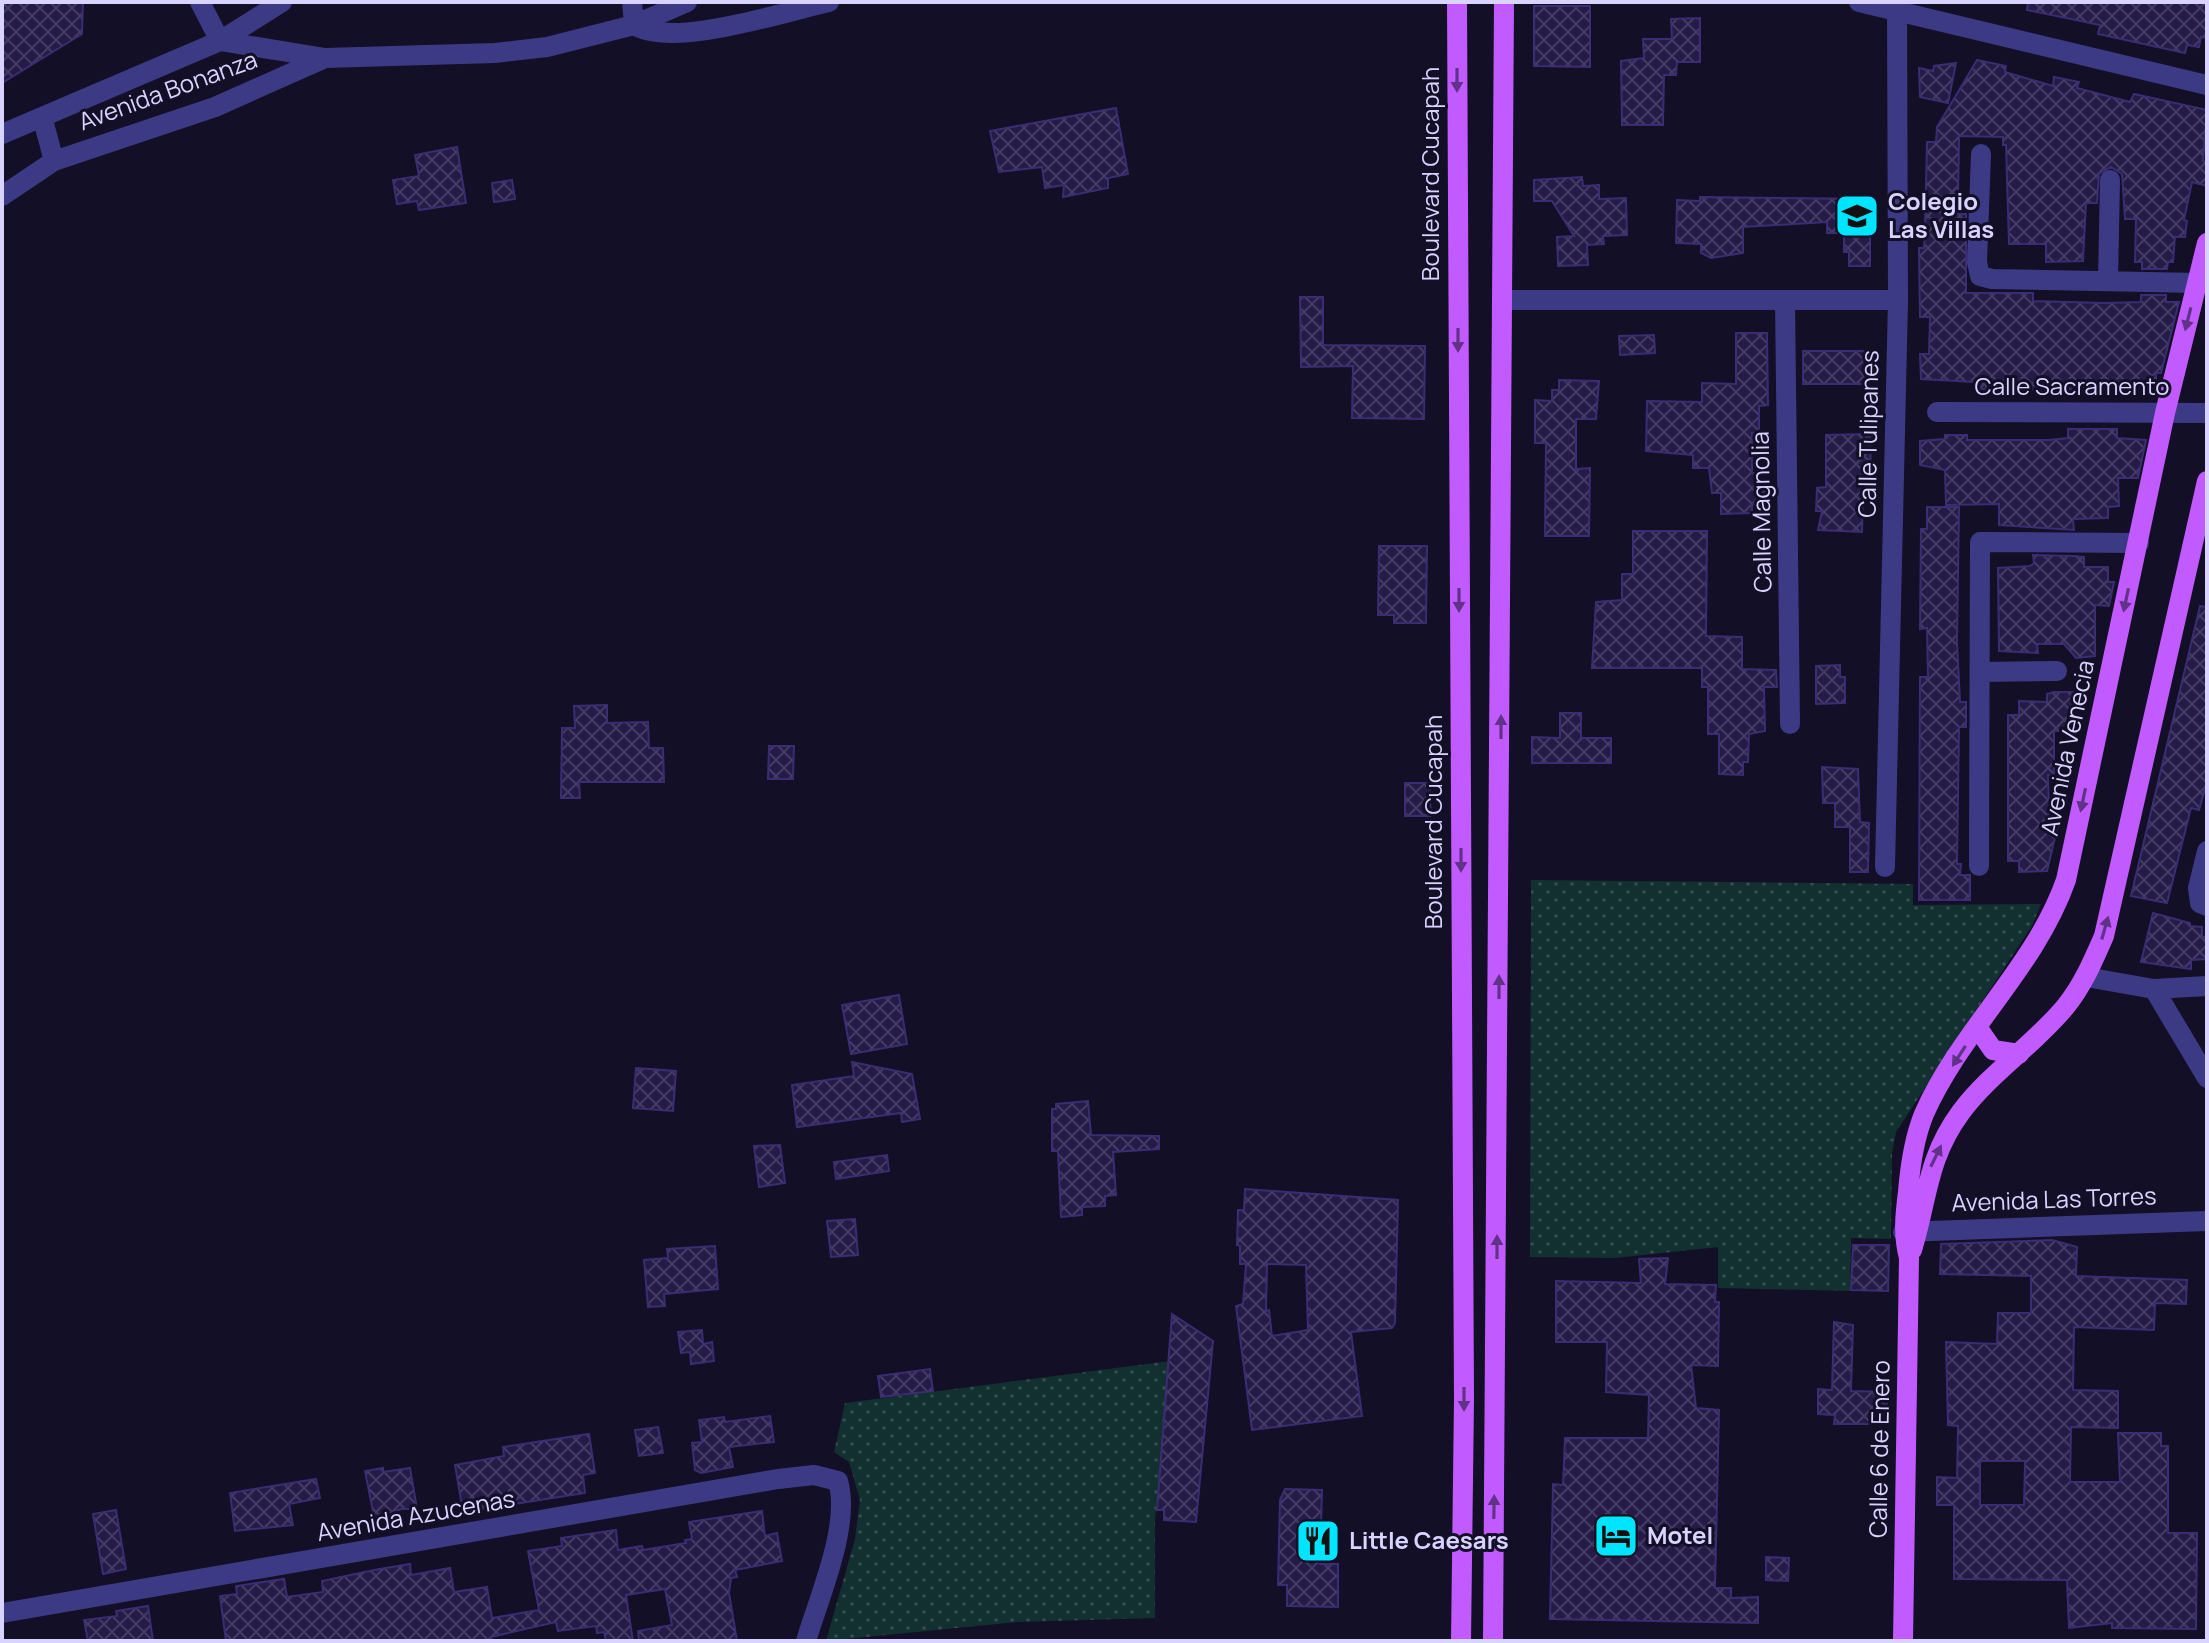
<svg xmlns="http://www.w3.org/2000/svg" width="2209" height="1643" font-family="Manrope,sans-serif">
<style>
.grass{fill:url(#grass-dots)}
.building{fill:url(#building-cross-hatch);stroke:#3b2d73;stroke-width:2;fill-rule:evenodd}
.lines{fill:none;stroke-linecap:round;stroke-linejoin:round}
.minor{stroke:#3d3a85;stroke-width:20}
.major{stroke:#c25bff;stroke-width:20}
.oneway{fill:#623188}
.labels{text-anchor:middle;stroke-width:6;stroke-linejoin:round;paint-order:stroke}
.street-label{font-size:24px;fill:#d9d4ff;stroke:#130f26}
.poi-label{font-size:24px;font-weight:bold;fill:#d9d4ff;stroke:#130f26;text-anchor:start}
</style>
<defs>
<pattern id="grass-dots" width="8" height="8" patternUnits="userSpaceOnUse" patternTransform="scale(2)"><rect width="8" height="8" fill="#12302f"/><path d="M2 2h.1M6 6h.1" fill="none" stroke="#344d4e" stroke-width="1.8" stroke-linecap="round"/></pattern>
<pattern id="building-cross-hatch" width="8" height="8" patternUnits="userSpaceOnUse" patternTransform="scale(2)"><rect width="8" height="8" fill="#241b47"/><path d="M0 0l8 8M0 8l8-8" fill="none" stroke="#433b63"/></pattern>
</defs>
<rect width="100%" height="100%" fill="#130f26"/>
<path class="grass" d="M 1531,880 L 1913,884 L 1913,905 L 2041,904 L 2032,926 L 1896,1132 L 1892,1153 L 1891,1239 L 1851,1238 L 1850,1291 L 1718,1288 L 1718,1247 L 1615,1258 L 1530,1257 Z
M 1170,1361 L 1155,1520 L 1155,1618 L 1017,1622 L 826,1641 L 855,1539 L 860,1500 L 849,1462 L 834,1452 L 845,1403 Z"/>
<path class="building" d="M 2,2 L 83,2 L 82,34 L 2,83 Z
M 2028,2 L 2207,2 L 2207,38 L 2201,37 L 2199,47 L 2187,45 L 2185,53 L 2098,34 L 2100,25 L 2027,10 Z
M 1534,6 L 1590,6 L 1590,67 L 1534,66 Z
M 1700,18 L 1700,62 L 1677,62 L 1676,75 L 1664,75 L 1663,125 L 1622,125 L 1621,61 L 1644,58 L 1643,39 L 1672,39 L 1671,19 Z
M 1977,60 L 2006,66 L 2005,72 L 2053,86 L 2054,77 L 2079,82 L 2077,88 L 2130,102 L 2134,94 L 2207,110 L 2203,161 L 2207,162 L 2207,186 L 2192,182 L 2184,220 L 2187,221 L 2185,237 L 2175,237 L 2173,262 L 2168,262 L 2167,269 L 2142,269 L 2142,262 L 2135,262 L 2136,219 L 2125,219 L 2122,174 L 2111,167 L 2099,174 L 2097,203 L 2086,203 L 2083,261 L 2046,262 L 2046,244 L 2009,244 L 2006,145 L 2003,145 L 2003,137 L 1959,136 L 1958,203 L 1959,214 L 1966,214 L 1966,293 L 2033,293 L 2033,301 L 2104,303 L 2141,302 L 2141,295 L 2166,295 L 2166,302 L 2179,302 L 2161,373 L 2156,373 L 2156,381 L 2092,383 L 2092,389 L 2006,390 L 1976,389 L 1975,382 L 1921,379 L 1920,354 L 1929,354 L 1930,317 L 1920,317 L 1919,248 L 1924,248 L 1925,227 L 1927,142 L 1936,142 L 1937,127 Z
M 1956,63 L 1948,103 L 1920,97 L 1919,68 L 1933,71 L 1934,66 Z
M 1116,108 L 1128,174 L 1108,178 L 1108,188 L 1063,197 L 1064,185 L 1045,188 L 1042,167 L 999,172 L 990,131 Z
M 457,147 L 466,203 L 419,210 L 417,201 L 397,204 L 393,180 L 419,176 L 415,155 Z
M 1582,177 L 1583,186 L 1599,185 L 1599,199 L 1626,198 L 1627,235 L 1603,236 L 1604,244 L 1587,245 L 1588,265 L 1558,266 L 1557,237 L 1574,236 L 1552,201 L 1534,201 L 1534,180 Z
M 512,180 L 515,199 L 494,202 L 492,183 Z
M 1700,197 L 1870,199 L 1870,266 L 1849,266 L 1849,252 L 1844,252 L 1844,233 L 1827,233 L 1827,222 L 1743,227 L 1743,253 L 1711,258 L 1701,253 L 1701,244 L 1676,243 L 1677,200 L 1700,201 Z
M 1300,297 L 1323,297 L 1323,345 L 1425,346 L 1424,419 L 1352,418 L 1353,366 L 1301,367 Z
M 1736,333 L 1767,333 L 1768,405 L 1759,406 L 1759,434 L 1752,433 L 1752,473 L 1756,473 L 1757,485 L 1769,484 L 1769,503 L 1752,505 L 1752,513 L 1721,514 L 1721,493 L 1712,493 L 1709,468 L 1693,468 L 1693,455 L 1646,451 L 1647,401 L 1702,402 L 1702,383 L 1736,384 Z
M 1654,335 L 1655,353 L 1620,355 L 1619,336 Z
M 1803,351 L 1870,351 L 1869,384 L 1803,384 Z
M 1559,380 L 1599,381 L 1596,419 L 1576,419 L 1576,469 L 1590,468 L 1589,536 L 1545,536 L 1546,443 L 1535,443 L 1535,400 L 1552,401 L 1552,390 L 1559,390 Z
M 2068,429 L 2117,429 L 2117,438 L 2146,440 L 2138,478 L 2118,478 L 2119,506 L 2108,507 L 2108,518 L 2073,519 L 2074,530 L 1999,525 L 1999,504 L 1946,505 L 1945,470 L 1920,465 L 1920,441 L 1945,439 L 1945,435 L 1967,435 L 1967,440 L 2049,440 L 2068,438 Z
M 1870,434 L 1871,485 L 1863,485 L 1862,532 L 1818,530 L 1822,511 L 1816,511 L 1817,488 L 1826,487 L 1826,435 Z
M 1927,507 L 1959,507 L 1957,642 L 1960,702 L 1966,702 L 1966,727 L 1959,727 L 1957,864 L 1961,864 L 1960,875 L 1970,875 L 1970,900 L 1919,900 L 1920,677 L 1928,677 L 1927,628 L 1920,629 L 1921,529 L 1927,529 Z
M 1633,531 L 1707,531 L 1706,636 L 1742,637 L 1742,669 L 1776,670 L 1777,687 L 1764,687 L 1765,731 L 1749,734 L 1748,762 L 1743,762 L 1743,775 L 1719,774 L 1719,734 L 1708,734 L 1708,687 L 1702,687 L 1702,668 L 1592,668 L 1596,602 L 1622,600 L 1622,574 L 1633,574 Z
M 1379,546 L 1427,546 L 1426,623 L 1394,623 L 1394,615 L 1378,615 Z
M 2033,555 L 2074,556 L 2084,557 L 2084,567 L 2108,567 L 2108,582 L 2114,582 L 2109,606 L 2095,605 L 2095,656 L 2076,658 L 2064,644 L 2037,644 L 2038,653 L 1999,651 L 1998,568 L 2030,566 L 2034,563 Z
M 2200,606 L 2207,607 L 2207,781 L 2199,810 L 2191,808 L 2167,903 L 2131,896 Z
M 1840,665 L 1840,677 L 1845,677 L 1845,703 L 1816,704 L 1816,666 Z
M 2054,692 L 2073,692 L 2072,731 L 2054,731 L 2054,775 L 2048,775 L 2049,816 L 2060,817 L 2047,871 L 2019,872 L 2019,861 L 2008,861 L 2008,715 L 2019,715 L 2019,701 L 2047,702 L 2047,694 Z
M 607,705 L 607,723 L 648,722 L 649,748 L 663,748 L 664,782 L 579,782 L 580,798 L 561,798 L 562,728 L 575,728 L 574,706 Z
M 1560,713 L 1581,713 L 1581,738 L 1611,738 L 1611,763 L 1532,763 L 1532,737 L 1560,738 Z
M 769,746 L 794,746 L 793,779 L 768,779 Z
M 1822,767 L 1858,769 L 1860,822 L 1869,823 L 1868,872 L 1850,872 L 1850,827 L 1835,827 L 1835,803 L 1823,803 Z
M 1405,783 L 1429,783 L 1431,816 L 1405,816 Z
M 2153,913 L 2190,923 L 2190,926 L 2202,927 L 2202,937 L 2207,937 L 2207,959 L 2191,960 L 2191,969 L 2141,962 Z
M 899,995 L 907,1044 L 851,1054 L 842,1005 Z
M 852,1062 L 912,1074 L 920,1119 L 902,1122 L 901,1113 L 797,1127 L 792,1085 L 854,1076 Z
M 636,1068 L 676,1071 L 673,1111 L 633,1108 Z
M 1088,1101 L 1091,1135 L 1159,1136 L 1159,1149 L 1113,1152 L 1116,1195 L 1105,1196 L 1105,1206 L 1082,1207 L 1082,1215 L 1061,1217 L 1058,1151 L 1052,1151 L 1052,1109 L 1056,1109 L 1056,1104 Z
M 780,1145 L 785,1183 L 759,1187 L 754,1146 Z
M 887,1155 L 889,1171 L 836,1179 L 834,1162 Z
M 1245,1189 L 1398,1200 L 1395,1323 L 1392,1328 L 1351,1332 L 1362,1416 L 1252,1430 L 1236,1306 L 1243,1304 L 1246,1264 L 1240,1264 L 1240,1246 L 1237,1245 L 1238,1210 L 1244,1210 ZM 1267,1264 L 1306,1265 L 1308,1330 L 1272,1336 L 1269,1310 L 1266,1311 Z
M 855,1219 L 858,1255 L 831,1257 L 827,1221 Z
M 2052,1240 L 2077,1247 L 2076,1276 L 2187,1280 L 2186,1304 L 2155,1303 L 2154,1330 L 2074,1327 L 2073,1390 L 2118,1391 L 2118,1428 L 2071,1427 L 2070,1482 L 2120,1482 L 2118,1433 L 2161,1433 L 2161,1446 L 2168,1446 L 2168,1533 L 2197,1533 L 2196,1629 L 2112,1628 L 2112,1623 L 2069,1628 L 2067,1580 L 1954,1579 L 1954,1505 L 1937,1505 L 1937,1477 L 1957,1478 L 1958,1426 L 1948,1425 L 1946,1342 L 1997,1344 L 1998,1313 L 2031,1313 L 2031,1276 L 1940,1274 L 1941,1244 ZM 1980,1461 L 2025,1461 L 2024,1505 L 1980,1505 Z
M 1853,1245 L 1889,1245 L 1888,1291 L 1851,1290 Z
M 715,1246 L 718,1289 L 664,1294 L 665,1306 L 648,1307 L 644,1260 L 668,1258 L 667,1249 Z
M 1668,1258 L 1665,1284 L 1716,1285 L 1715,1302 L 1719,1302 L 1718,1366 L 1691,1365 L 1696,1408 L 1719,1410 L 1715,1588 L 1731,1588 L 1731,1598 L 1758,1597 L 1758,1623 L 1550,1619 L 1553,1484 L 1563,1485 L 1565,1438 L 1648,1438 L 1649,1395 L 1606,1392 L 1607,1342 L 1556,1342 L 1556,1281 L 1641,1283 L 1639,1259 Z
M 1172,1314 L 1213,1341 L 1196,1522 L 1164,1520 L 1164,1510 L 1157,1510 Z
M 1834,1322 L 1853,1325 L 1851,1391 L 1887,1392 L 1887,1424 L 1834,1424 L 1835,1415 L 1818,1414 L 1818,1389 L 1832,1390 Z
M 702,1330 L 703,1344 L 712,1342 L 714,1361 L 691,1364 L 690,1352 L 681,1353 L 678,1332 Z
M 930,1369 L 933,1391 L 881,1397 L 878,1376 Z
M 770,1416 L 774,1442 L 729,1447 L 733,1467 L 701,1473 L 695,1470 L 692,1443 L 702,1442 L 699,1420 L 724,1417 L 725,1422 Z
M 658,1427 L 663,1453 L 639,1456 L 635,1430 Z
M 589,1434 L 595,1473 L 583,1475 L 585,1493 L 463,1512 L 455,1465 L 504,1456 L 503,1447 Z
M 383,1468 L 383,1472 L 410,1468 L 417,1509 L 401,1509 L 391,1513 L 392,1518 L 375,1522 L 365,1471 Z
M 316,1479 L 320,1498 L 289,1504 L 293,1525 L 235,1531 L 230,1493 Z
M 1285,1489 L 1322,1490 L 1320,1564 L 1338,1564 L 1338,1607 L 1287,1606 L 1287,1585 L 1278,1585 L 1280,1500 Z
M 116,1510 L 126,1569 L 103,1574 L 93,1514 Z
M 762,1511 L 765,1536 L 777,1533 L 782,1561 L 735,1570 L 737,1577 L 731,1578 L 729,1593 L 737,1641 L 639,1641 L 638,1631 L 672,1625 L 665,1589 L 626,1595 L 633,1641 L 606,1641 L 604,1632 L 597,1633 L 596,1626 L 558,1631 L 556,1622 L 491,1637 L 492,1641 L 226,1641 L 220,1596 L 237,1594 L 236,1586 L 284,1579 L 287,1597 L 323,1592 L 322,1581 L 374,1570 L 410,1564 L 411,1575 L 450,1568 L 454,1592 L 487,1587 L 492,1618 L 539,1610 L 528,1551 L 562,1546 L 561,1538 L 616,1530 L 618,1550 L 642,1546 L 643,1550 L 686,1543 L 685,1540 L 692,1539 L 689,1522 Z
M 1766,1557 L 1789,1558 L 1788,1581 L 1766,1580 Z
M 148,1606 L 153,1641 L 88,1641 L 84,1620 L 117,1616 L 116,1611 Z"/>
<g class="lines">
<path class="minor" d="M 200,2 L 220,41 L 325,58
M 632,2 L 634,25
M 1859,2 L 2207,85
M 634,25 C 672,49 783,12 829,2
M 43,120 L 54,161
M 2,134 L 220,41 L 282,2
M 1981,154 L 1977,262 L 1980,276 L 1992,279 L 2197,283
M 2,196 L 54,161 L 215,107 L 325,58 L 495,53 L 547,47 L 634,25 L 687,2
M 2108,281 L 2110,180
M 1504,300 L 1898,300
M 1785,300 L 1790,724
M 1937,412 L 2207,413
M 1981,672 L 2057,671
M 2207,851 L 2198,888 L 2200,903 L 2207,906
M 1979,866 L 1980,542 L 2139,543
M 1885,867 L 1898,300 L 1897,2
M 2086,977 L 2154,989 L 2207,986
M 2154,989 L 2207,1078
M 1903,1232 L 2207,1221
M 2,1613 L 778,1479 L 814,1475 L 838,1481 C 851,1525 819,1597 806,1641"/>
<path class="major" d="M 1457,2 L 1464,1399 L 1461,1641
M 1977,1027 L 1993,1050 L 2019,1054
M 1912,1250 C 1928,1197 1927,1158 1961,1112 C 1991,1072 2034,1045 2066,1006 C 2083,985 2093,961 2104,936 L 2207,481
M 1493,1641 L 1504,2
M 1903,1641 L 1909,1258 C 1903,1235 1905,1215 1908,1192 C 1910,1167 1915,1136 1924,1114 C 1961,1030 2035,968 2066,880 L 2165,413 L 2207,243"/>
</g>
<defs><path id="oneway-solid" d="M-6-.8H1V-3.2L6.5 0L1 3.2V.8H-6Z" transform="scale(2)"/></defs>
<g class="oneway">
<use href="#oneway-solid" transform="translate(1457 80) rotate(90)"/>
<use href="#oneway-solid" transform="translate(2188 319) rotate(104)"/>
<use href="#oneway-solid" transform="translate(1458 340) rotate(90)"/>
<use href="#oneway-solid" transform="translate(1459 600) rotate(90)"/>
<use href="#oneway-solid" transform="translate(2126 600) rotate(102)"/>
<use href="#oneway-solid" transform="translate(1501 727) rotate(-90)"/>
<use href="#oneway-solid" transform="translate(2083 800) rotate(102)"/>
<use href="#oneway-solid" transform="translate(1461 860) rotate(90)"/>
<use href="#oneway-solid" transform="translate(2105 928) rotate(-74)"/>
<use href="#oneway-solid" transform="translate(1499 987) rotate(-90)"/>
<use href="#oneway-solid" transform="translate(1959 1056) rotate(123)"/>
<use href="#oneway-solid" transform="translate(1936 1156) rotate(-64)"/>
<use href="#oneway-solid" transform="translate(1497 1247) rotate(-90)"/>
<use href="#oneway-solid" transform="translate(1464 1399) rotate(90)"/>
<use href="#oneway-solid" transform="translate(1494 1507) rotate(-89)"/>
</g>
<defs>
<g id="school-square" transform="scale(2.3)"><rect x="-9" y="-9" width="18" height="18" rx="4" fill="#00e5ff" stroke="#130f26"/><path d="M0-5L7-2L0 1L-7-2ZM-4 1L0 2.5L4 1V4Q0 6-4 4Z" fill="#111"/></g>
<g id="hotel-square" transform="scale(2.3)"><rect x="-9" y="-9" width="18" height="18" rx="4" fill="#00e5ff" stroke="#130f26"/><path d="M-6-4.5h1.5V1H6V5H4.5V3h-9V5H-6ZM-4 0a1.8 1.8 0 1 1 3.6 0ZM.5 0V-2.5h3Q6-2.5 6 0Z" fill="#111"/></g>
<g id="restaurant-square" transform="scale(2.3)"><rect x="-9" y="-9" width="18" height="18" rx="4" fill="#00e5ff" stroke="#130f26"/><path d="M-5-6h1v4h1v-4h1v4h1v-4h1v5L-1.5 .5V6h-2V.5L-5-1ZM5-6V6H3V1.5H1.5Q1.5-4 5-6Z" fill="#111"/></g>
</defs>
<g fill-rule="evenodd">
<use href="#school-square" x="1857" y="216"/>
<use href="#hotel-square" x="1616" y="1536"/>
<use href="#restaurant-square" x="1318" y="1541"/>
</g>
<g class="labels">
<g class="street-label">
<text transform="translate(168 91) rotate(-20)" y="8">Avenida Bonanza</text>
<text transform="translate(1431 174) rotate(-90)" y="8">Boulevard Cucapah</text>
<text x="2072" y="395">Calle Sacramento</text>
<text transform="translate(1869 434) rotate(-89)" y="8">Calle Tulipanes</text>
<text transform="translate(1762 512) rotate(-91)" y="8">Calle Magnolia</text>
<text transform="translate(2068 748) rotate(-78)" y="8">Avenida Venecia</text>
<text transform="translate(1434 822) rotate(-90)" y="8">Boulevard Cucapah</text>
<text transform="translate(2054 1200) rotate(-2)" y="8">Avenida Las Torres</text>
<text transform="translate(1880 1449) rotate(-89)" y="8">Calle 6 de Enero</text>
<text transform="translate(416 1516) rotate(-10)" y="8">Avenida Azucenas</text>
</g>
<g class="poi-label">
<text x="1888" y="210">Colegio<tspan x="1888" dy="28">Las Villas</tspan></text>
<text x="1647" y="1544">Motel</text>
<text x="1349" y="1549">Little Caesars</text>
</g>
</g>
<rect width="2209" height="1643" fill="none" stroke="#d9d4ff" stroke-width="8"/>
</svg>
